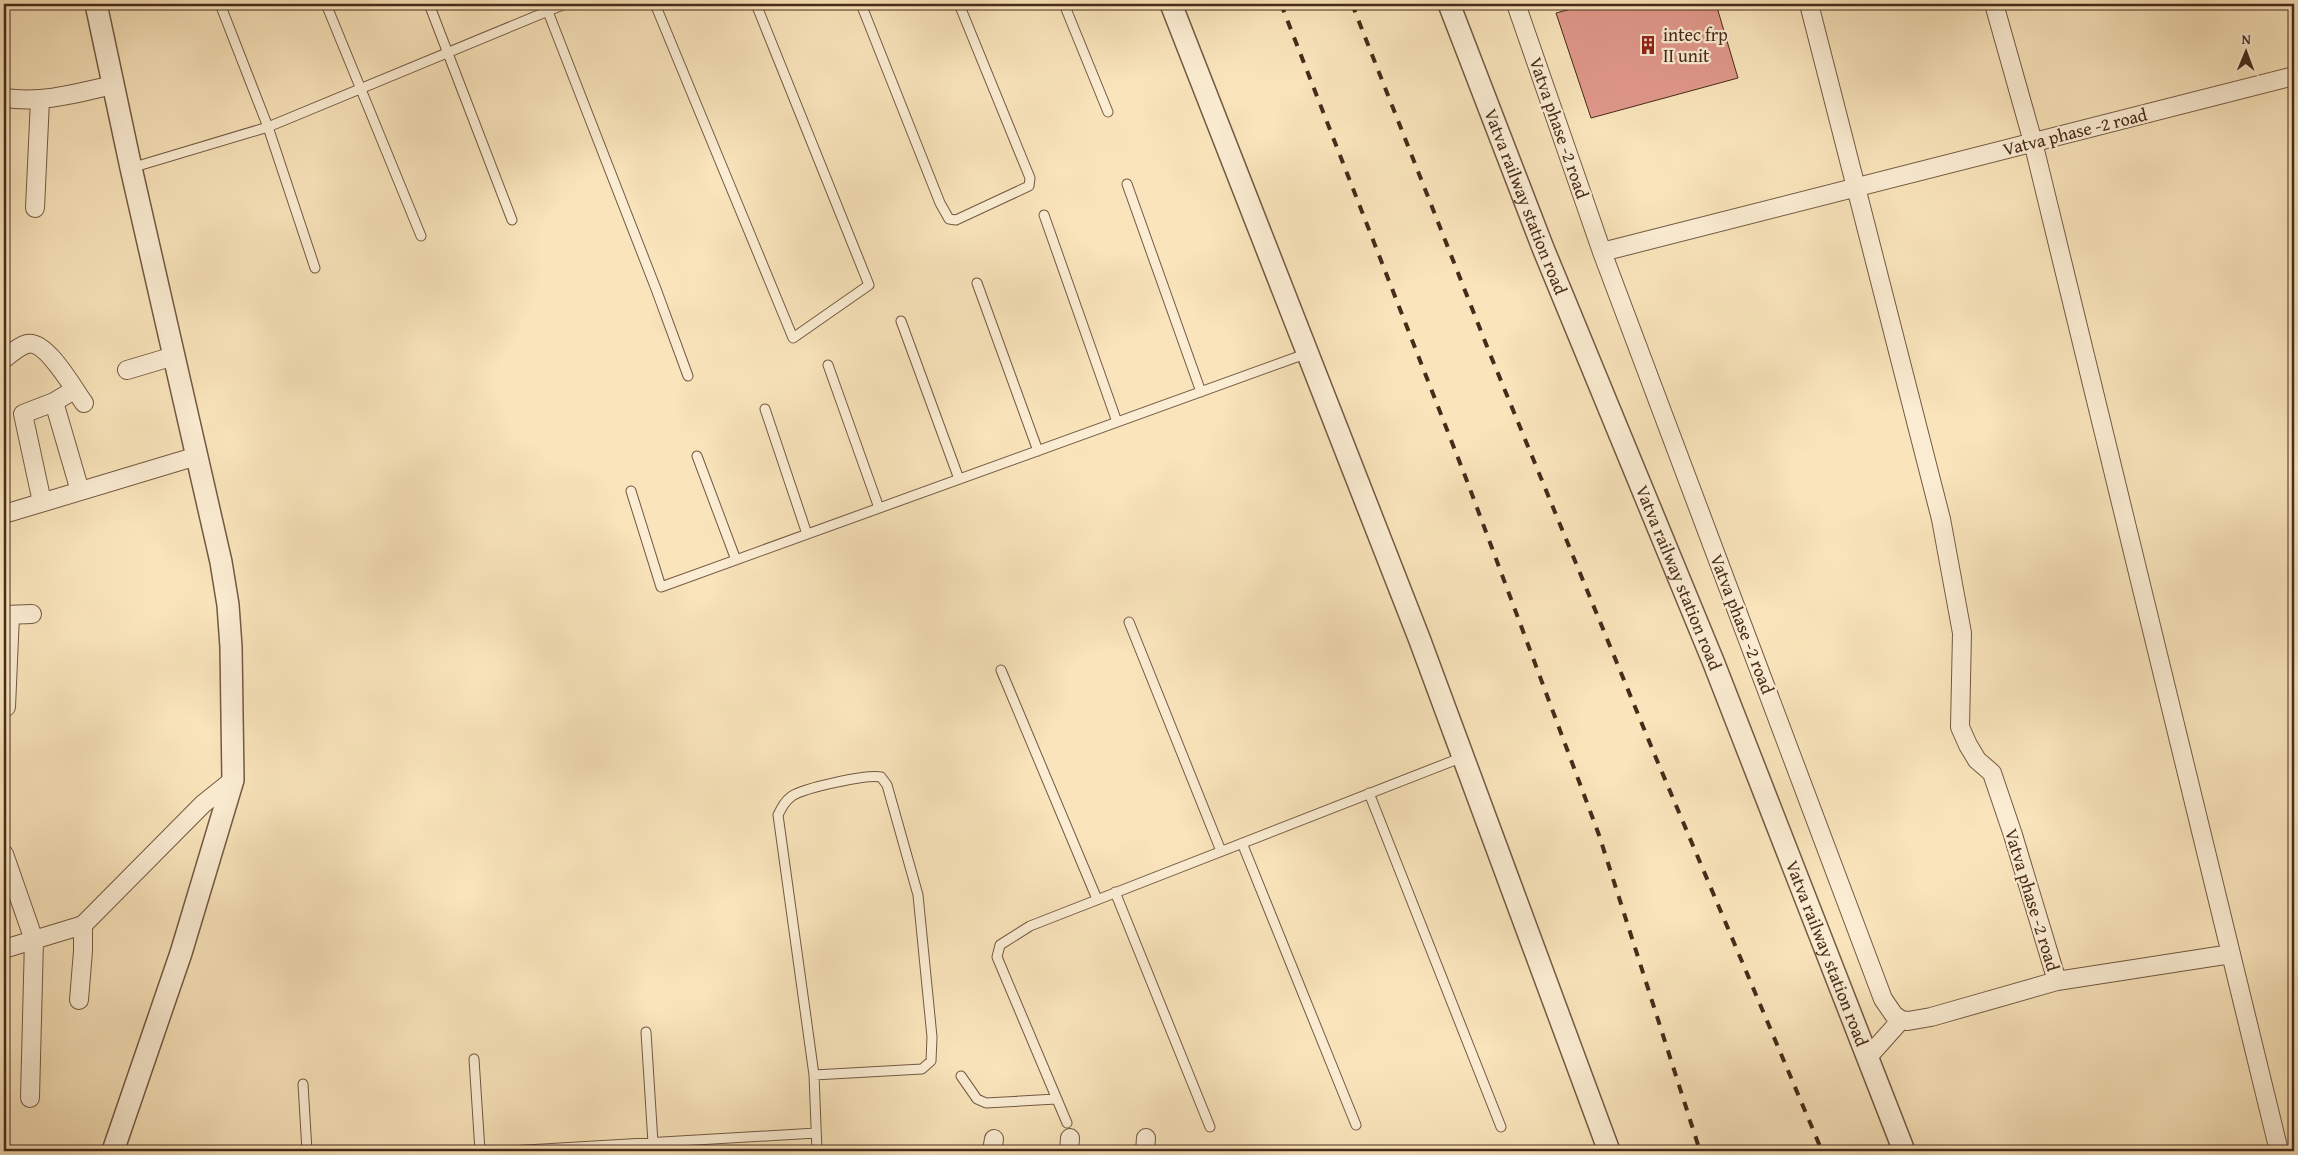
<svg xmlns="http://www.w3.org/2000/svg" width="2298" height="1155" font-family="'Gentium Book Plus',serif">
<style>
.building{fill:#e0988b;stroke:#472b1a}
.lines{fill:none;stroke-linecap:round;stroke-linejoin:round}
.service-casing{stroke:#745942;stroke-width:11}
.minor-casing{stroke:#745942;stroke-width:20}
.tertiary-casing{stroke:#745942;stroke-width:24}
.service{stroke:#fbedd3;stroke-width:9}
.minor{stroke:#fbedd3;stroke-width:18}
.tertiary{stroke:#fbedd3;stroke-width:21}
.rail{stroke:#472b1a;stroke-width:4;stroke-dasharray:9 9;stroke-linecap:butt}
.labels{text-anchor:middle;stroke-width:4.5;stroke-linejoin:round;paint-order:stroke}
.poi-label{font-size:18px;fill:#472b1a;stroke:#fbedd3;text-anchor:start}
.street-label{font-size:18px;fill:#472b1a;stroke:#fbedd3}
</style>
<rect width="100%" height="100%" fill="#f9e4bb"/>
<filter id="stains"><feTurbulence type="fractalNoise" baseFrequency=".004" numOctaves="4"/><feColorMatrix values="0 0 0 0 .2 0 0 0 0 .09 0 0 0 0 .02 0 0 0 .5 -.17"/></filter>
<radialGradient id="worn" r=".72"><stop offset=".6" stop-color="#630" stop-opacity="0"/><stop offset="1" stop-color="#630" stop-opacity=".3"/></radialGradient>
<path class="building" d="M 1589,4 L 1716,4 L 1738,78 L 1591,118 L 1556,13 Z"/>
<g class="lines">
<g class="service-casing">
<path id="service" d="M 220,4 L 268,127 L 315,268
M 326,4 L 421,236
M 429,4 L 512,220
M 545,4 L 656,289 L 688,376
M 655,4 L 793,338 L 869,285 L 756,4
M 861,4 L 940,203 L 949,219 L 956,220 L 1029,186 L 1030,178 L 959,4
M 1064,4 L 1108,112
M 131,168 L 268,127 L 565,4
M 1127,184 L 1201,392
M 1044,215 L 1117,422
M 977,283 L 1038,451
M 901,321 L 959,479
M 828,365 L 879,508
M 765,409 L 807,534
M 697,456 L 736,560
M 631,491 L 661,587 L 1308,353
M 1129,622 L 1221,851
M 1001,670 L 1097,899
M 1369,793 L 1501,1127
M 1242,843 L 1356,1125
M 1115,892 L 1210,1127
M 646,1032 L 653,1143
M 474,1059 L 480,1151
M 814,1075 L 922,1069 L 931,1061 L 932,1037 L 918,895 L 887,785 L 881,777 C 867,774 804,788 792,796 C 785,801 782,807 778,815 L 814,1075 L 817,1151
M 961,1076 L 977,1099 L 986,1103 L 1056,1099
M 303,1084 L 307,1151
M 1067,1123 L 997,957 L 1000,945 L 1030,926 L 1463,757
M 509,1151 L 816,1133"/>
</g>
<g class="minor-casing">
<path id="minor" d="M 1516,4 L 1602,252 L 1883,999 L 1894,1015 L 1901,1020 L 1908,1021 L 1931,1017 L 2057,981 L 2231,954
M 1809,4 L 1941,519 L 1962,633 L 1960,727 L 1968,745 L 1977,760 L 1992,773 L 2013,835 L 2057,981
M 1994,4 L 2033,142 L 2279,1151
M 4,98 C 44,103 74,94 113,85
M 35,208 L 40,100
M 1602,252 L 2294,76
M 4,359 C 10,354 19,346 27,344 C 46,339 73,388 84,403
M 127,370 L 174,356
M 74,390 L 54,402 L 80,491
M 42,502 L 23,414 L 54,402
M 4,514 L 197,456
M 4,615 L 32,614
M 6,707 L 10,615
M 4,854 L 34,940 L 30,1098
M 4,949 L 83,925 L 203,804 L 233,780
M 79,1000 L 83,951 L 83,925
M 1867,1058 L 1901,1020
M 992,1151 L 994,1139
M 1069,1151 L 1070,1138
M 1145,1151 L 1146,1138"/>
</g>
<g class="tertiary-casing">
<g id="tertiary">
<path d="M 96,4 L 131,168 L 221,562 L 228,605 L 231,647 L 233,780 L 181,953 L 113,1151"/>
<path d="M 1171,4 L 1419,638 L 1609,1151"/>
<path id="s1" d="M 1449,4 L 1543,248 L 1713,661 L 1904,1151"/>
</g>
</g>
<use href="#service" class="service"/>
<use href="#minor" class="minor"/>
<use href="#tertiary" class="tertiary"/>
<path class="rail" d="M 1281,4 L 1467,481 L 1599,835 L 1700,1151
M 1352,4 L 1490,354 L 1656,758 L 1822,1151"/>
</g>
<defs>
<g id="building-bare" transform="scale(1.5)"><path d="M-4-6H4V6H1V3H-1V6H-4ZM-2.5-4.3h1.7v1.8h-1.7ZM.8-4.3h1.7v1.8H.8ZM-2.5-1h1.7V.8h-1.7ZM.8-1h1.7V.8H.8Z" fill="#8f2418" stroke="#fbedd3" stroke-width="2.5" paint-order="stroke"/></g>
</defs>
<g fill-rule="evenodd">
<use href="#building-bare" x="1648" y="45"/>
</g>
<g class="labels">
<g class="poi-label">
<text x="1663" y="41">intec frp<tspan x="1663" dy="21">II unit</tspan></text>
</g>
<g class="street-label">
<text transform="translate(1559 128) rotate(71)" y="6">Vatva phase -2 road</text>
<text transform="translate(2075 132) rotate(-14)" y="6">Vatva phase -2 road</text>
<text dy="6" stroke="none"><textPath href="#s1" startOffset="212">Vatva railway station road</textPath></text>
<text dy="6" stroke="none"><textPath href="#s1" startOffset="618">Vatva railway station road</textPath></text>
<text transform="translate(1742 624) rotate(69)" y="6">Vatva phase -2 road</text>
<text transform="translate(2032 900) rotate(73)" y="6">Vatva phase -2 road</text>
<text dy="6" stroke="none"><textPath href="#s1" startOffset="1022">Vatva railway station road</textPath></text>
</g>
</g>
<rect width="2298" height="1155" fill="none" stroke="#f9e4bb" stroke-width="20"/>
<rect x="5" y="5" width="2288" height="1145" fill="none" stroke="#472b1a" stroke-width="2.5"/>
<rect x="10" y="10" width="2278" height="1135" fill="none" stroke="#472b1a"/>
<g transform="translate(2246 52) rotate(1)" stroke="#fbedd3" stroke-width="4" paint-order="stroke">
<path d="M0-4L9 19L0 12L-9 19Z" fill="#472b1a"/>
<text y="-8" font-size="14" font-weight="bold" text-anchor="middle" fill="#472b1a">N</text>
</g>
<rect width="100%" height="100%" filter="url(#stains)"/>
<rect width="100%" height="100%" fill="url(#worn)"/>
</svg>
